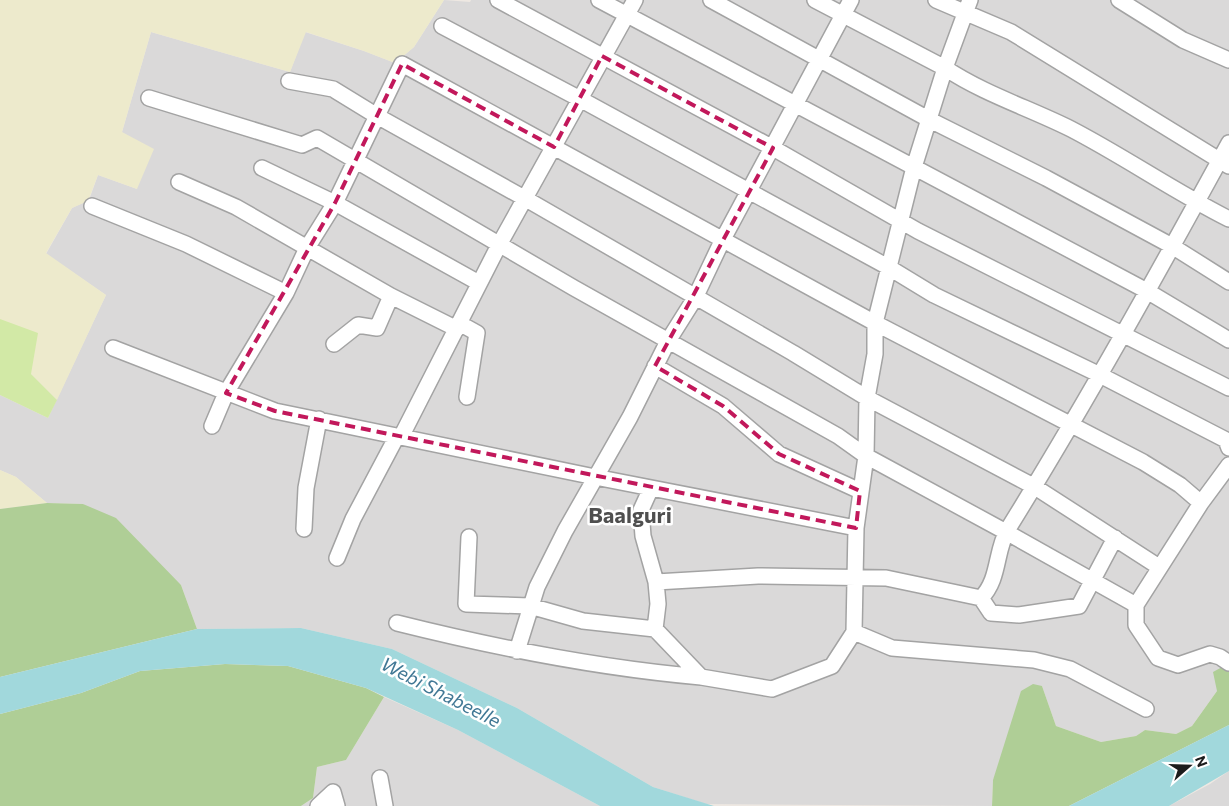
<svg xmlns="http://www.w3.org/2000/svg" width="1229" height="806" font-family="Commissioner,sans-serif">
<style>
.residential{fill:#dad9d9}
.farmland{fill:#edeacc}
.grass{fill:#d2e9a6}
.forest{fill:#afce96}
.water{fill:#a1d8dc}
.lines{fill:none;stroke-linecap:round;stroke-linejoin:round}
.minor-casing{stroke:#a3a3a3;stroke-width:18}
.minor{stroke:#fff;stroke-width:15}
.marked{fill:none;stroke:#c2185b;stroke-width:4;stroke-dasharray:10 6;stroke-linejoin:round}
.labels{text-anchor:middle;stroke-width:5;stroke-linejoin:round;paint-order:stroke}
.water-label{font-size:19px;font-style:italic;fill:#417895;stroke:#fff}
.district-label{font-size:22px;font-weight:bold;fill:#4f4f4f;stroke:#fff}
</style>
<rect width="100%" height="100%" fill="#eee8e2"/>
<path class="residential" d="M 444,0 L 470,2 L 471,0 L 1229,0 L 1229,670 L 1217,691 L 1192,726 L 1176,734 L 1145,730 L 1136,736 L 1101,742 L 1056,726 L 1042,686 L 993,780 L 992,806 L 706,804 L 653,787 L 517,708 L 392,649 L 301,628 L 197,629 L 181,585 L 83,504 L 47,503 L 16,477 L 0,470 L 0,395 L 48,418 L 106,295 L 46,254 L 72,208 L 89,200 L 98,175 L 137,189 L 122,132 L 151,32 L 290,72 L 305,32 L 364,51 L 395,63 L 414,47 Z
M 384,697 L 458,730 L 600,806 L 301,806 L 313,798 L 317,767 L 346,760 Z
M 1229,771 L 1229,806 L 1169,806 L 1210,784 Z"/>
<path class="farmland" d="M 0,0 L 444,0 L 414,47 L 395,63 L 364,51 L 306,32 L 290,72 L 151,32 L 122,132 L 154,149 L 137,189 L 98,175 L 88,201 L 72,208 L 46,253 L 106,295 L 57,400 L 31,374 L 0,319 Z
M 0,470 L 16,477 L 47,503 L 0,509 Z"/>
<path class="grass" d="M 0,319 L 38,333 L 31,374 L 57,400 L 48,418 L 0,395 Z"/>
<path class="forest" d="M 47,503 L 83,504 L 116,518 L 181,585 L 197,629 L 0,677 L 0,509 Z
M 225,664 L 288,666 L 366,688 L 384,697 L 346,760 L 317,767 L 313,798 L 301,806 L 0,806 L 0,714 L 81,693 L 140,671 Z
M 1224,666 L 1229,670 L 1229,725 L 1069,806 L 992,806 L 993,780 L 1021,691 L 1033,684 L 1042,686 L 1056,726 L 1101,742 L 1136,736 L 1145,730 L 1176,734 L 1192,726 L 1217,691 L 1213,672 Z"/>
<path class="water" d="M 301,628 L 392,649 L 517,708 L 653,787 L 714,806 L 600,806 L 458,730 L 366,688 L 288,666 L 225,664 L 140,671 L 81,693 L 0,714 L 0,677 L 197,629 Z
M 1229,725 L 1229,771 L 1169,806 L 1069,806 Z"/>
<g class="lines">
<g class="minor-casing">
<path id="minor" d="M 498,0 L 773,148 L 918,231 L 1229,388
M 599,0 L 1147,291 L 1229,340
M 711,0 L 930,120 L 1046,178 L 1172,246 L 1229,282
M 815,0 L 945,68 C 984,94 1029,108 1071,129 C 1125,157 1175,192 1229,219
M 936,0 L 1011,32 L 1229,166
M 1119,0 L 1183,40 L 1229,60
M 442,26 L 580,99 L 888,267 L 934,295 L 1098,374 L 1226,440 L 1229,448
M 289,81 L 333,89 L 377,116 L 526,199 L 793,353 L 867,398 L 1035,487 L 1159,567
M 149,98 L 302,145 L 317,138 L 574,288 L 838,436 L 866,456 L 1006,532 L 1136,605
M 262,168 L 335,203 L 479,283
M 179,182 L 236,207 L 391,296 L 457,329
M 92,206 L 186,244 L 286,293
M 459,323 L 477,333 L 467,397
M 334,344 L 358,325 L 377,328 L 391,296
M 113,348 L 275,411 L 595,477 L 856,528
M 655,366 L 723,406 L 779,454 L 860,491
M 212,426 L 226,393 L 286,293 L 307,248 L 335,203 L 402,64 L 875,323 L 1143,462 L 1180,485 L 1201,503
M 401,437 L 499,245 L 635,0
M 1229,465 L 1201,503 L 1136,605 L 1136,625 L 1158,658 L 1178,665 L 1210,654 L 1220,657 L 1229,663
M 651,488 L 641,510 L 643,536 L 656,582 L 658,604 L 655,629
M 304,529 L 306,488 L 319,419
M 469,537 L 466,604 L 530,606 L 583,621 L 655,629 L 701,677 L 772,689 L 832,666 L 854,632 L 856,528 L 866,456 L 867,398 L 875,354 L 875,323 L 914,167 L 945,68 L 970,0
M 337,558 L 353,519 L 397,436
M 656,582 L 758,576 L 886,578 L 981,598 C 1000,579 995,551 1008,529 C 1086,403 1158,273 1229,143
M 981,598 L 991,613 L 1019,615 L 1079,606 L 1115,538
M 397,623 C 497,648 598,668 701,677
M 854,632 L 892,648 L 1034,660 L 1070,669 L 1146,709
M 517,651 L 537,587 L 565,531 L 630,417 L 668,341 L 695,298 L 722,241 L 851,0
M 380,778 L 385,806
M 318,806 L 333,792 L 337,806"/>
</g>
<use href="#minor" class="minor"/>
</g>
<path class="marked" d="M 602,56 L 773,148 L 655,366 L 723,406 L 779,454 L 860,491 L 856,528 L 275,411 L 226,393 L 335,203 L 402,64 L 554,147 Z"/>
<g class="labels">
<g class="water-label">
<text transform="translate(441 692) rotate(27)" y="7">Webi Shabeelle</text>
</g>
<g class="district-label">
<text x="630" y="523">Baalguri</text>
</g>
</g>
<g transform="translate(1189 766) rotate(70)" stroke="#ffffff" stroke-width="4" paint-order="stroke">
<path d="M0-4L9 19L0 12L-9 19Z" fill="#1c1c1c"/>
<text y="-8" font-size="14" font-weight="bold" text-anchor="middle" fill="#1c1c1c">N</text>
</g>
</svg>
